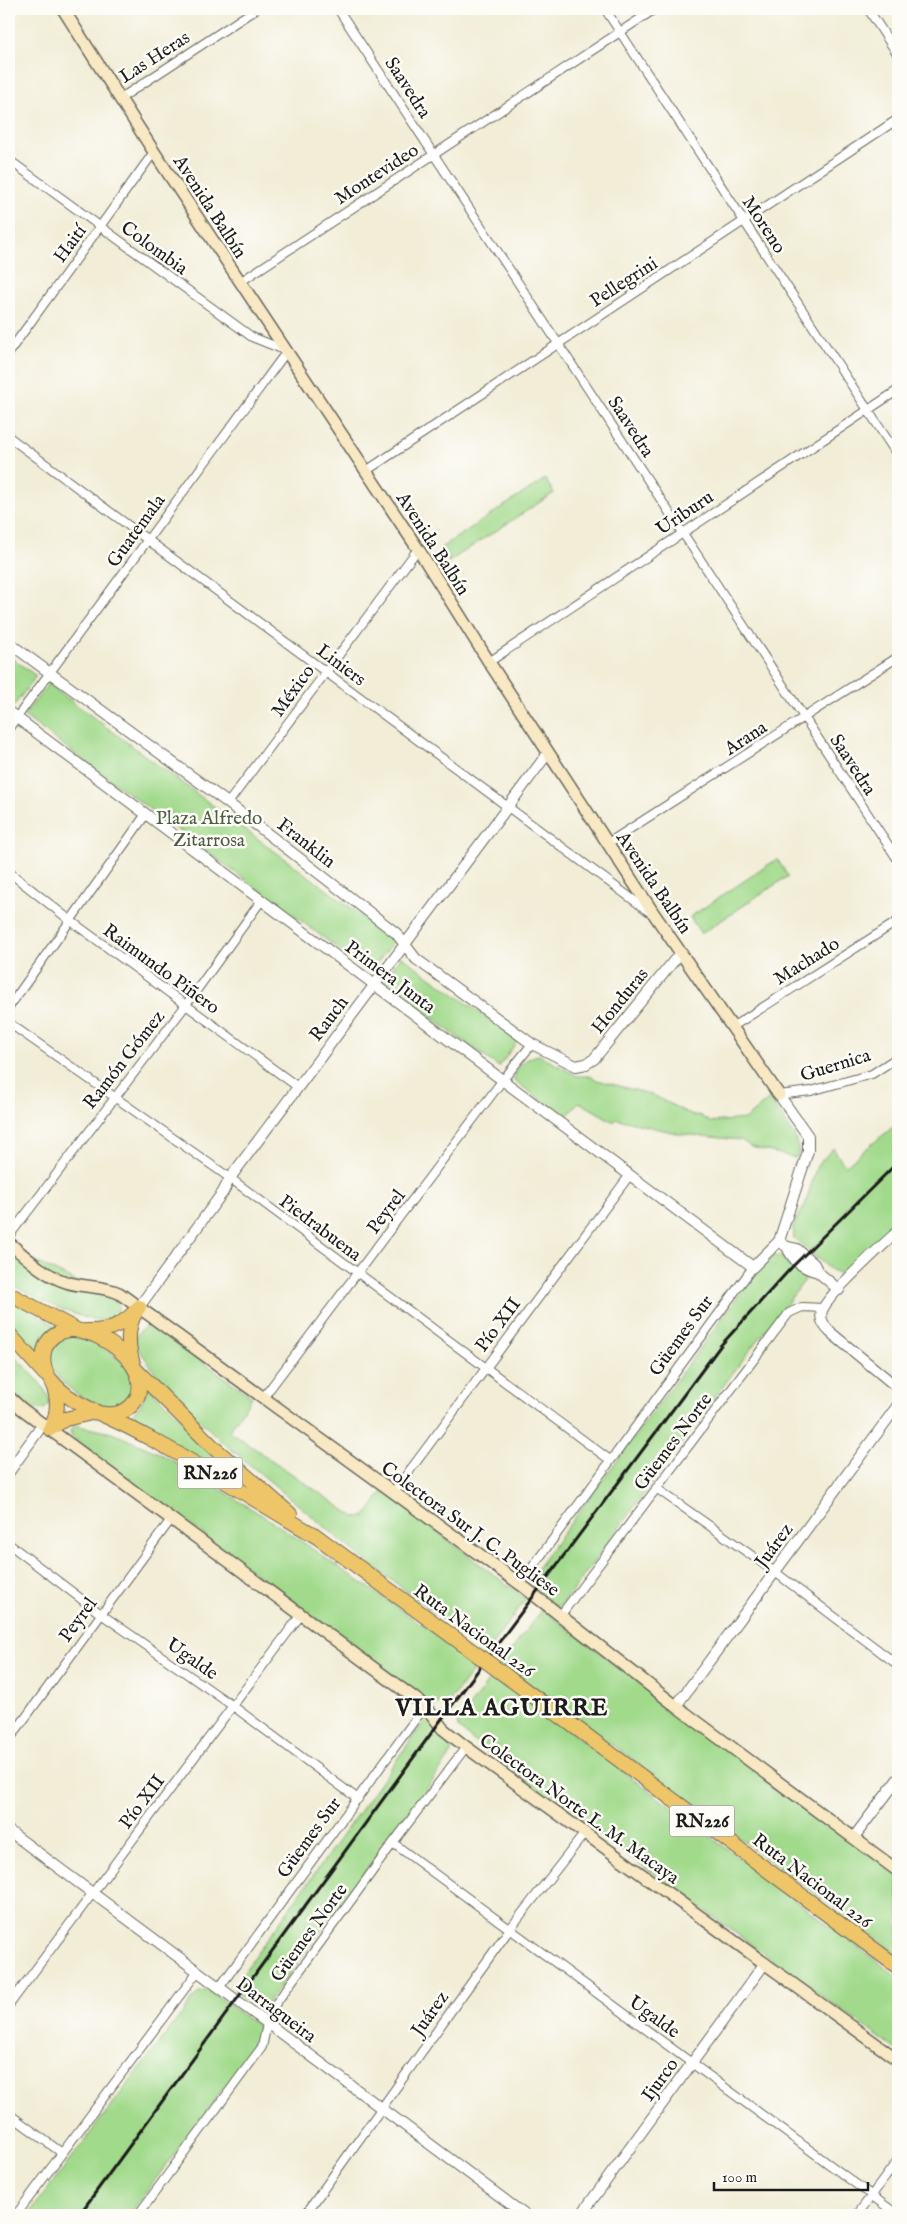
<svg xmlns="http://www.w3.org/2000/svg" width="907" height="2224" font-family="'IM FELL English',serif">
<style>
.green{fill:#a2da8c;stroke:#5f7b54}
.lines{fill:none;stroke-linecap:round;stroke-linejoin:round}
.minor-casing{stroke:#67655d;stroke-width:10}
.tertiary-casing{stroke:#67655d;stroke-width:12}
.secondary-casing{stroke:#67655d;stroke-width:14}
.trunk-casing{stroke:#67655d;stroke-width:16}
.minor{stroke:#fff;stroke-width:8}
.tertiary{stroke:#fff;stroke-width:10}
.secondary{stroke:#f8e8c3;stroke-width:11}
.trunk{stroke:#eec569;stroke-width:14}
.rail{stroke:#1c1c1c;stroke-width:3}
.trunk-bridge-casing{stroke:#67655d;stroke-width:16;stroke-linecap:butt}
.trunk-bridge{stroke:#eec569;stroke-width:14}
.labels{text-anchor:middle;stroke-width:5;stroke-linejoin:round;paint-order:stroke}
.shield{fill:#fdfcf7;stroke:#605f5e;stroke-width:1}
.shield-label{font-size:18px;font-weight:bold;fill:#1c1c1c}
.street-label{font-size:19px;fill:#1c1c1c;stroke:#fdfcf7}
.park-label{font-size:19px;fill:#4b5e43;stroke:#fdfcf7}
.district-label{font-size:24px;font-weight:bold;letter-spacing:1px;fill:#1c1c1c;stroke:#fdfcf7}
</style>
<rect width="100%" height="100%" fill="#fdfcf7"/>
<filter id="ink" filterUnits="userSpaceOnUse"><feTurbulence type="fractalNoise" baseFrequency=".02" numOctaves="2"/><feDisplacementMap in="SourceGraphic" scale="10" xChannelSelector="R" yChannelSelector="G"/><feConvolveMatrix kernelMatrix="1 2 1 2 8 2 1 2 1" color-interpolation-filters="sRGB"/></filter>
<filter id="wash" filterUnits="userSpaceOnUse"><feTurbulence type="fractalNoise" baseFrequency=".0096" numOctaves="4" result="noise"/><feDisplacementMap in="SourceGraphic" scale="20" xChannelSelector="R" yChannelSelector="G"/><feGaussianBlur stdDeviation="1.12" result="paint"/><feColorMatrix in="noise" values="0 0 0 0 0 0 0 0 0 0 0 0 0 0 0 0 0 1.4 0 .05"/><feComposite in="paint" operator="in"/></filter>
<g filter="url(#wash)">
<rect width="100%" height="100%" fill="#f1edd7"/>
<path class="green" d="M 545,479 L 554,493 L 448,562 L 439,549 Z
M 9,656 L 36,676 L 13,707 L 9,704 Z
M 48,684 L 395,940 L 370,972 L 24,716 Z
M 777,859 L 788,876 L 701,934 L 690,917 Z
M 401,956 L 518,1040 L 499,1067 L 382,982 Z
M 539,1055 L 577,1076 L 591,1076 L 597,1080 L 653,1095 L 693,1116 L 699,1115 L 710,1122 L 746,1119 L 769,1099 L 794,1135 L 799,1151 L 796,1158 L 751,1147 L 741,1140 L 680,1134 L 617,1119 L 614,1122 L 579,1102 L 565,1118 L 514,1080 C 515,1067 527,1057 539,1055 Z
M 898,1123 L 898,1220 L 843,1272 L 838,1273 L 831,1270 L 794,1238 L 793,1226 L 805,1205 L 817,1166 L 833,1148 L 845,1166 Z
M 9,1249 L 96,1291 L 117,1298 C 120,1306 120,1315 110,1320 C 85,1324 31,1296 9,1283 Z
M 780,1256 C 791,1262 800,1268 805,1280 L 738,1366 L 565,1601 L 559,1606 L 550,1605 L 527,1583 L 530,1578 L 757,1271 L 771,1257 Z
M 9,1298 L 56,1326 L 46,1334 L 36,1360 L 9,1328 Z
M 150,1326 L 155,1327 L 252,1397 L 229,1431 L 355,1517 L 366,1516 L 383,1491 L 526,1599 L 445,1708 L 438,1703 L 434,1707 L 427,1701 L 73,1438 L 70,1431 L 74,1425 L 112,1433 L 159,1453 L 199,1476 L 279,1526 L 475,1661 L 484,1650 L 360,1556 L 220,1440 L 165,1386 L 135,1344 C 134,1334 141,1328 150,1326 Z
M 72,1335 C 95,1340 142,1366 132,1395 C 130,1400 123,1405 119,1409 C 113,1408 105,1409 99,1407 C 94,1406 89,1402 85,1399 C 59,1384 28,1351 72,1335 Z
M 9,1350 C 22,1367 44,1380 50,1402 C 42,1422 18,1398 9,1389 Z
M 147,1386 L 267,1501 L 122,1420 C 138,1413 143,1403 147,1386 Z
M 542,1609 L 898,1876 L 898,1954 L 510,1670 L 502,1681 L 898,1977 L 898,2051 L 496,1759 L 459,1729 L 457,1724 L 459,1721 Z
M 426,1719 L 430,1719 L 453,1746 L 449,1758 L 266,2005 C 253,2013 244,1999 235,1991 L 235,1984 Z
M 204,1991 L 212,1992 L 257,2026 L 260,2034 L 258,2042 L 129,2215 L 28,2215 L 193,1999 L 199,1992 Z"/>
</g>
<g filter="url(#ink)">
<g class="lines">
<g class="minor-casing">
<path id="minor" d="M 338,9 L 898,860
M 605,9 L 898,456
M 868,9 L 898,55
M 121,98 L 256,9
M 9,160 L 252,337 L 287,351 L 9,728
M 240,282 L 655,9
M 9,352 L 154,152
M 9,437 L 651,913
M 366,471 L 898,119
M 489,662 L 898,390
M 228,803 L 418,549
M 608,843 L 898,657
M 9,872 L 71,921 L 298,1087
M 9,1007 L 146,814
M 9,1023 L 230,1178 L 610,1460
M 732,1027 L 898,921
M 779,1095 L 811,1091 L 872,1074 L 898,1057
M 9,1236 L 186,1005 L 261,901
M 263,1398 L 502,1081 L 532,1044
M 656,1488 L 775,1572 L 898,1665
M 393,1493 L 629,1176
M 9,1544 L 101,1614 L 233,1706 L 358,1799
M 520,1584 L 753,1267
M 560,1616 L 789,1313 L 802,1307 L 823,1308
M 9,1740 L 172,1518
M 393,1843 L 898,2215
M 219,1988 L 425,1706
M 9,2005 L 300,1616
M 9,2114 L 62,2153
M 16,2215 L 198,1971
M 138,2215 L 262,2047 L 267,2024 L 274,2006 L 393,1843 L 466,1747
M 305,2215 L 509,1930 L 584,1834
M 857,2215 L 898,2160"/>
</g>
<g class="tertiary-casing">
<path id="tertiary" d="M 9,643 L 228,803 L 396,933 L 416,959 L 532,1044 L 576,1066 L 586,1064 L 594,1059 L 681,952
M 9,712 L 753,1267 L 779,1241 L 808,1151 L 808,1136 L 779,1095
M 898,1231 C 883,1245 827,1295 822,1311 C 819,1319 824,1326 830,1332 L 898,1388
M 779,1241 L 787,1247 L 797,1249 L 814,1264 L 818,1272 L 839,1290
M 787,1247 C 793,1262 803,1268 818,1272
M 139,1307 L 223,1192 L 230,1178 L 548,753
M 9,1472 L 43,1424
M 676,1706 L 898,1405
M 9,1831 L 525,2215
M 854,1837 L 898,1779
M 581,2215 L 765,1963"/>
</g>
<g class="secondary-casing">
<path id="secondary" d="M 63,9 L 154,152 L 418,549 L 489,662 L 656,917 L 779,1095
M 9,1243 C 26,1257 45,1276 66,1282 C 84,1288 102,1285 119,1293 L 520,1584 L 676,1706 L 898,1871
M 9,1397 L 22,1409 L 425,1706 L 443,1729 L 466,1747 L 898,2060"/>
</g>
<g class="trunk-casing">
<path id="trunk" d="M 9,1294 L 75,1329
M 87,1331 C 109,1332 125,1324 139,1307
M 9,1334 L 45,1374
M 133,1364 C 128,1348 126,1327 136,1312
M 136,1370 L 213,1447 L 290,1514
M 99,1413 C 128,1420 149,1396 135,1369 C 123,1346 79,1319 55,1335 C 41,1344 40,1366 50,1379 C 67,1401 91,1409 116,1421 C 133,1429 149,1438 166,1447 C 218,1476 268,1508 319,1538
M 51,1428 L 65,1419 L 96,1412
M 50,1429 C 59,1414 59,1396 51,1381
M 312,1533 L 479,1656
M 505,1675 L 898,1967"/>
</g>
<use href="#minor" class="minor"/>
<use href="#tertiary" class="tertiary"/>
<use href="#secondary" class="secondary"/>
<use href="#trunk" class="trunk"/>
<path class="rail" d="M 79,2215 L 438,1724 L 721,1345 L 792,1267 L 898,1162"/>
<g class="trunk-bridge-casing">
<path id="trunk-bridge" d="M 479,1656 L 505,1675"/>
</g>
<use href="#trunk-bridge" class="trunk-bridge"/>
</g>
</g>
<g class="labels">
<g class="shield">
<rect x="177.5" y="1457.5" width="65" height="31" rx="4"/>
<rect x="669.5" y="1805.5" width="65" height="31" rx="4"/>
</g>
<g class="shield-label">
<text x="210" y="1479">RN226</text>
<text x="702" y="1827">RN226</text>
</g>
<g class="street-label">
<text transform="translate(154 56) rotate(-33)" y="7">Las Heras</text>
<text transform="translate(409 87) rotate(57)" y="7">Saavedra</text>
<text transform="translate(376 173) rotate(-33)" y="7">Montevideo</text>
<text transform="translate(211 206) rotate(57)" y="7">Avenida Balbín</text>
<text transform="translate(765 224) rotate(57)" y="7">Moreno</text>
<text transform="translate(69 243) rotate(-54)" y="7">Haití</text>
<text transform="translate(155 247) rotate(36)" y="7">Colombia</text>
<text transform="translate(623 281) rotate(-33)" y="7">Pellegrini</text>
<text transform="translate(632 426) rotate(57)" y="7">Saavedra</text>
<text transform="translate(684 512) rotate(-34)" y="7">Uriburu</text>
<text transform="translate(135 530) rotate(-54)" y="7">Guatemala</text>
<text transform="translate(434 543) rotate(57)" y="7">Avenida Balbín</text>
<text transform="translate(342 664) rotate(37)" y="7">Liniers</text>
<text transform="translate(292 690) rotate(-54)" y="7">México</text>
<text transform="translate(745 737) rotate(-33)" y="7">Arana</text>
<text transform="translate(854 764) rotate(57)" y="7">Saavedra</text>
<text transform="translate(307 842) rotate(38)" y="7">Franklin</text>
<text transform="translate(655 882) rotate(56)" y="7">Avenida Balbín</text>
<text transform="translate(806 960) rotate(-32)" y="7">Machado</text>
<text transform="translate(162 968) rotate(36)" y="7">Raimundo Piñero</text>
<text transform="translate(391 976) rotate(37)" y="7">Primera Junta</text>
<text transform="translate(619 1000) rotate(-51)" y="7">Honduras</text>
<text transform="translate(328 1018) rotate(-53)" y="7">Rauch</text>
<text transform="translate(123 1059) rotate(-52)" y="7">Ramón Gómez</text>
<text transform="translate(835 1064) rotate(-17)" y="7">Guernica</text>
<text transform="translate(385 1211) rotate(-53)" y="7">Peyrel</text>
<text transform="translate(321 1227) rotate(37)" y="7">Piedrabuena</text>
<text transform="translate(497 1324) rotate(-53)" y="7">Pío XII</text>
<text transform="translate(680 1335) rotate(-54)" y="7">Güemes Sur</text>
<text transform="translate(672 1441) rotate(-53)" y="7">Güemes Norte</text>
<text transform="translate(471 1528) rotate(36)" y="7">Colectora Sur J. C. Pugliese</text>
<text transform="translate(773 1545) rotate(-54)" y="7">Juárez</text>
<text transform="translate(77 1619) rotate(-54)" y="7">Peyrel</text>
<text transform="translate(475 1630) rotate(36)" y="7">Ruta Nacional 226</text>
<text transform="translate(193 1658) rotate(35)" y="7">Ugalde</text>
<text transform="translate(141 1801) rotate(-53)" y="7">Pío XII</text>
<text transform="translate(580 1808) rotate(36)" y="7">Colectora Norte L. M. Macaya</text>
<text transform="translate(308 1837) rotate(-54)" y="7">Güemes Sur</text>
<text transform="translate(813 1880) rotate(37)" y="7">Ruta Nacional 226</text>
<text transform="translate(308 1932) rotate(-54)" y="7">Güemes Norte</text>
<text transform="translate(277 2009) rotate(37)" y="7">Darragueira</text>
<text transform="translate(429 2013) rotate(-55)" y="7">Juárez</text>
<text transform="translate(655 2016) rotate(36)" y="7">Ugalde</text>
<text transform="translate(659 2079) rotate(-54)" y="7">Ijurco</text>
</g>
<g class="park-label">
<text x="209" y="824">Plaza Alfredo<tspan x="209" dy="22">Zitarrosa</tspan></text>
</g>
<g class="district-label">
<text x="502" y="1715">VILLA AGUIRRE</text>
</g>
</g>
<rect width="907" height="2224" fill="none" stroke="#fdfcf7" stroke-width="30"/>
<path d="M714 2182v8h154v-8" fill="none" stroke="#1c1c1c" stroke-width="2.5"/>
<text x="722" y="2182" font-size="15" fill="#1c1c1c" stroke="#fdfcf7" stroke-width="4" paint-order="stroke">100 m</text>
</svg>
